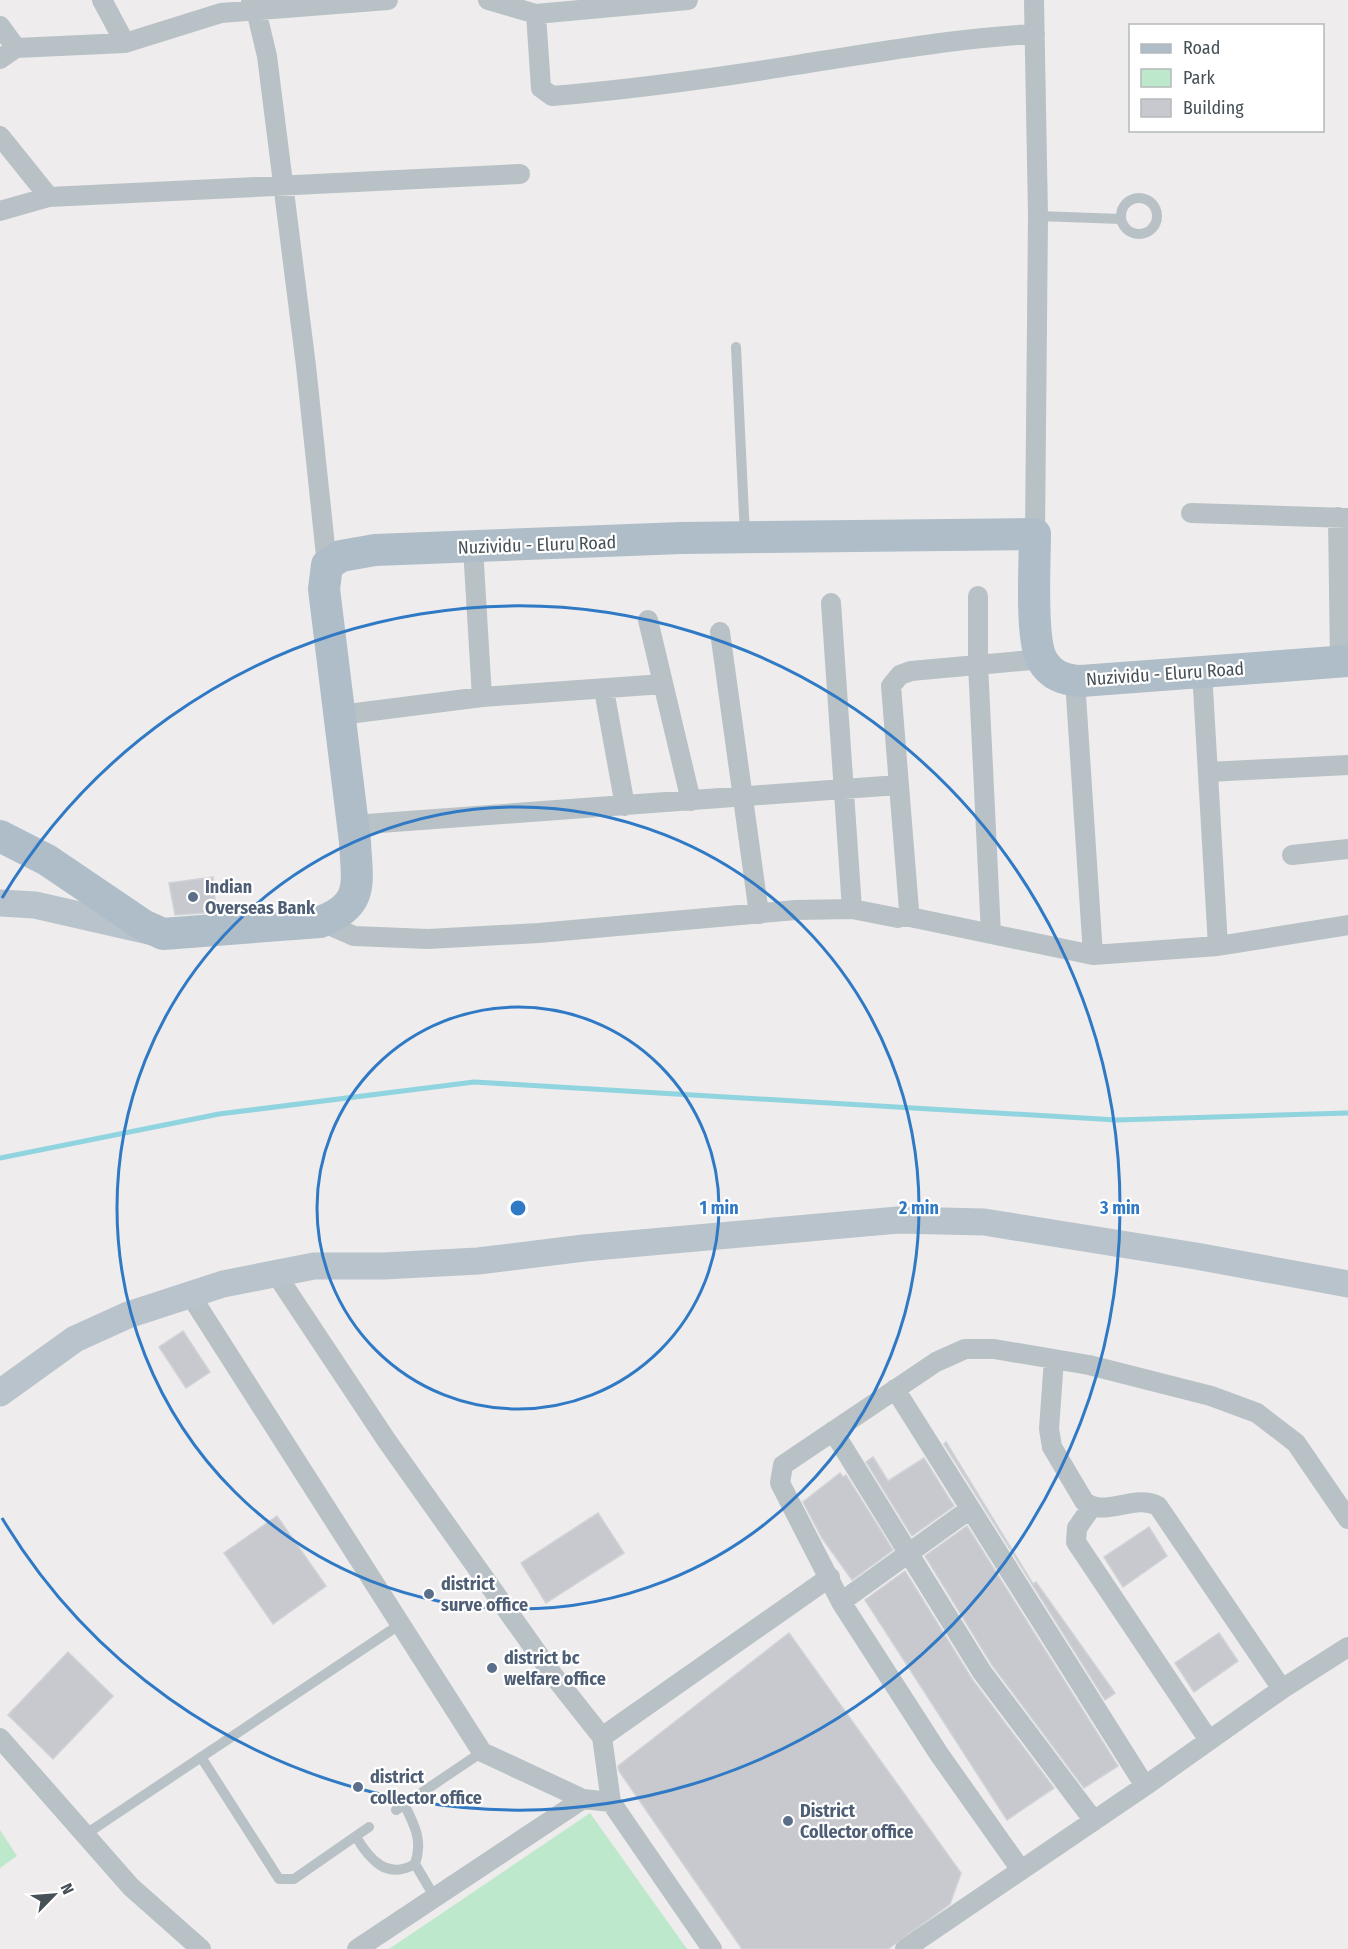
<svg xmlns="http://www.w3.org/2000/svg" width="1348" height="1949" font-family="'Fira Sans Condensed',sans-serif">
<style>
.green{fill:#bee8cc}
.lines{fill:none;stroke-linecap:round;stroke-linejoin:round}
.stream{stroke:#90d4df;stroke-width:5}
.building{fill:#c7c9ce;stroke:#d0d2d7;stroke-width:1.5}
.lane{stroke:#b8c1c6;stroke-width:10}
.street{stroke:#b8c1c6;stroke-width:20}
.secondary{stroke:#b9c3cc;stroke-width:27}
.primary{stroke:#aebdc8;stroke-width:32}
.ring{fill:none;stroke:#2f79c5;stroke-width:3}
.service-dot{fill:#5c6f8a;stroke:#fff;stroke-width:2}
.labels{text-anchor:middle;stroke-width:4.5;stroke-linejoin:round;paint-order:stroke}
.street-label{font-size:18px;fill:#465056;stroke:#fff}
.service-label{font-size:18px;font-weight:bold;fill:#4e5e75;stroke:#fff;text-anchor:start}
.centre{fill:#2f79c5;stroke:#fff;stroke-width:3}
.ring-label{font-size:18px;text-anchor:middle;font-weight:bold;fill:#2f79c5;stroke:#fff;stroke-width:4.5;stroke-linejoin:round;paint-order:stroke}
</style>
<rect width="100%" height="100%" fill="#eeecec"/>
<path class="green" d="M 590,1813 L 687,1949 L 389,1949 Z
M 0,1830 L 17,1856 L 0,1868 Z"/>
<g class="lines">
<path class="stream" d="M 0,1158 L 219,1114 L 474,1082 L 1117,1120 L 1348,1113"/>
</g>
<path class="building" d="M 213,877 L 216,912 L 175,915 L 169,883 Z
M 183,1331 L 210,1372 L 186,1388 L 159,1347 Z
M 946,1442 L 1033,1584 L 1036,1582 L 1115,1693 L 1105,1700 L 944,1444 Z
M 873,1457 L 888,1481 L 924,1458 L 954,1506 L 912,1536 L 866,1462 Z
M 840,1473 L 843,1477 L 846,1475 L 893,1550 L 852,1580 L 822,1538 L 803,1502 Z
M 598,1513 L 624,1553 L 546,1603 L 521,1563 Z
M 277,1516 L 326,1586 L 273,1624 L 224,1553 Z
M 967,1526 L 1118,1766 L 1084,1788 L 992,1665 L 925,1556 Z
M 1149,1527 L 1167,1556 L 1123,1587 L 1104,1557 Z
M 905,1571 L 972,1679 L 1054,1788 L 1007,1820 L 865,1600 Z
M 789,1633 L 961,1873 L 950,1904 L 888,1949 L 742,1949 L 619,1771 L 618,1766 Z
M 1219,1633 L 1238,1661 L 1194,1692 L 1175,1663 Z
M 68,1652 L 113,1696 L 53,1759 L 8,1715 Z"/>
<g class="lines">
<path class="lane" d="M1121 216a18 18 0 1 1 36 0a18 18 0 1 1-36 0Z
M 1038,216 L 1121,219
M 736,347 L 745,536
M 201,1757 L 279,1879 L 294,1879 L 369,1827
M 396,1810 L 482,1752
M 86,1834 L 399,1625
M 356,1837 C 370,1860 387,1880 415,1864 C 423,1841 415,1826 404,1804
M 415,1864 L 434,1896"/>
<path class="street" d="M 102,0 L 125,43
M 251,0 L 256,10 L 267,56 L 306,366 L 327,565
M 488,0 L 536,14 L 688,0
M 1034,0 L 1038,216 L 1035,534
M 536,14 L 541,88 L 552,96 C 634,89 715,78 796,65 C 875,53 954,38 1035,34
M 0,26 L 16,48
M 0,59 L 16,48 L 125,43 L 221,13 L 388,0
M 0,136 L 49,197
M 0,211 L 49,197 L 520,174
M 1191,513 L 1348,518
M 1338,517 L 1340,662
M 473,548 L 482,697
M 978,596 L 978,664 L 991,934
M 831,603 L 852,909 L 898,918 L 905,916 L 1093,955 L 1218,946 L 1348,925
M 648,620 L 691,801
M 720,632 L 759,914
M 1202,671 L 1218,946
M 1075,680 L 1093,955
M 604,690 L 625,806
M 340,715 L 482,697 L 663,684
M 1208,772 L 1348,765
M 353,825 L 898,785
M 1292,855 L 1348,849
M 905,916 L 909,910 L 891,686 L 900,675 L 911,671 L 1042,659
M 320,921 L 354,936 L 428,939 L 539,933 L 796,910 L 852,909
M 276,1274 L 387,1441 L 553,1675 L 602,1737 L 611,1802 L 712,1949
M 191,1296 L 482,1752 L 583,1799 L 611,1802
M 1054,1359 L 1049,1429 L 1052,1447 L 1084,1501 C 1104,1519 1134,1493 1158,1506 L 1282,1689
M 895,1389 L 1145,1786
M 833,1431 L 982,1672 L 1094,1821
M 1091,1508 L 1077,1528 L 1076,1542 L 1208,1739
M 841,1602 L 970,1509
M 602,1737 L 830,1577
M 0,1738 L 131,1887 L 201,1949
M 1021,1870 L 939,1754 L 841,1602 L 780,1483 L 783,1465 L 936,1362 L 965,1349 L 994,1349 L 1089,1365 L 1211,1396 L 1257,1413 L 1296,1443 L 1348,1519
M 357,1949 L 583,1799
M 905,1949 L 1145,1786 L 1282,1689 L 1348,1647"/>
<path class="secondary" d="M 0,903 L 35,905 L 149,931
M 0,1393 L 75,1339 L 128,1315 L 223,1284 L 314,1266 L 384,1266 L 478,1261 L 584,1248 L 898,1220 L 984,1222 L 1196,1256 L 1348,1284"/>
<path class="primary" d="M 0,836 L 47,860 L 143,925 L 163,934 L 320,922 C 365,905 357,883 355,842 L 324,589 L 327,565 L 341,556 L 375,550 L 681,538 L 1035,534 C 1035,562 1030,638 1042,660 C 1051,676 1065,680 1081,681 L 1348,661"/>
</g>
<g class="ring">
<circle cx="518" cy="1208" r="201"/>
<circle cx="518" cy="1208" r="401"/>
<path d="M2 898A602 602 0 1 1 2 1518"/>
</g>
<g class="service-dot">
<circle cx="193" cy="897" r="6"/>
<circle cx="429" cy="1594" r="6"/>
<circle cx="492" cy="1668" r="6"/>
<circle cx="358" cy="1787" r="6"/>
<circle cx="788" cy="1821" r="6"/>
</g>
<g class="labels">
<g class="street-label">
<text transform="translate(537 545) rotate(-2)" y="6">Nuzividu - Eluru Road</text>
<text transform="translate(1165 674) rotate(-4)" y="6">Nuzividu - Eluru Road</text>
</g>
<g class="service-label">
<text x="205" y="893">Indian<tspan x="205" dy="21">Overseas Bank</tspan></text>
<text x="441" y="1590">district<tspan x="441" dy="21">surve office</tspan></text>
<text x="504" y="1664">district bc<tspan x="504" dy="21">welfare office</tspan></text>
<text x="370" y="1783">district<tspan x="370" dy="21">collector office</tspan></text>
<text x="800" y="1817">District<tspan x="800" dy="21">Collector office</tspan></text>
</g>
</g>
<circle cx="518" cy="1208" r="9" class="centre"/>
<g class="ring-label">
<text x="719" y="1214">1 min</text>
<text x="919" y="1214">2 min</text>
<text x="1120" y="1214">3 min</text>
</g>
<rect x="1129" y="24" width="195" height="108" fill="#ffffff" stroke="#b5b9bb" stroke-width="1.5"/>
<rect x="1141" y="44" width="30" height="9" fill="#aebdc8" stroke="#b5b9bb" stroke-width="1.5"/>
<text x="1183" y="54" font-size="18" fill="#465056">Road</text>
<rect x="1141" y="69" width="30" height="18" fill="#bee8cc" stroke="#b5b9bb" stroke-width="1.5"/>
<text x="1183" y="84" font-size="18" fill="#465056">Park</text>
<rect x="1141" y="99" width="30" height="18" fill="#c7c9ce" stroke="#b5b9bb" stroke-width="1.5"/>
<text x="1183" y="114" font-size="18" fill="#465056">Building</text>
<g transform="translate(54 1895) rotate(65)" stroke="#ffffff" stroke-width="4.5" paint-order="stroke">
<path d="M0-4.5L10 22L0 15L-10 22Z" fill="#465056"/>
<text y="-9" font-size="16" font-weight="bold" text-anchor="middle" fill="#465056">N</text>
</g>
</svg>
